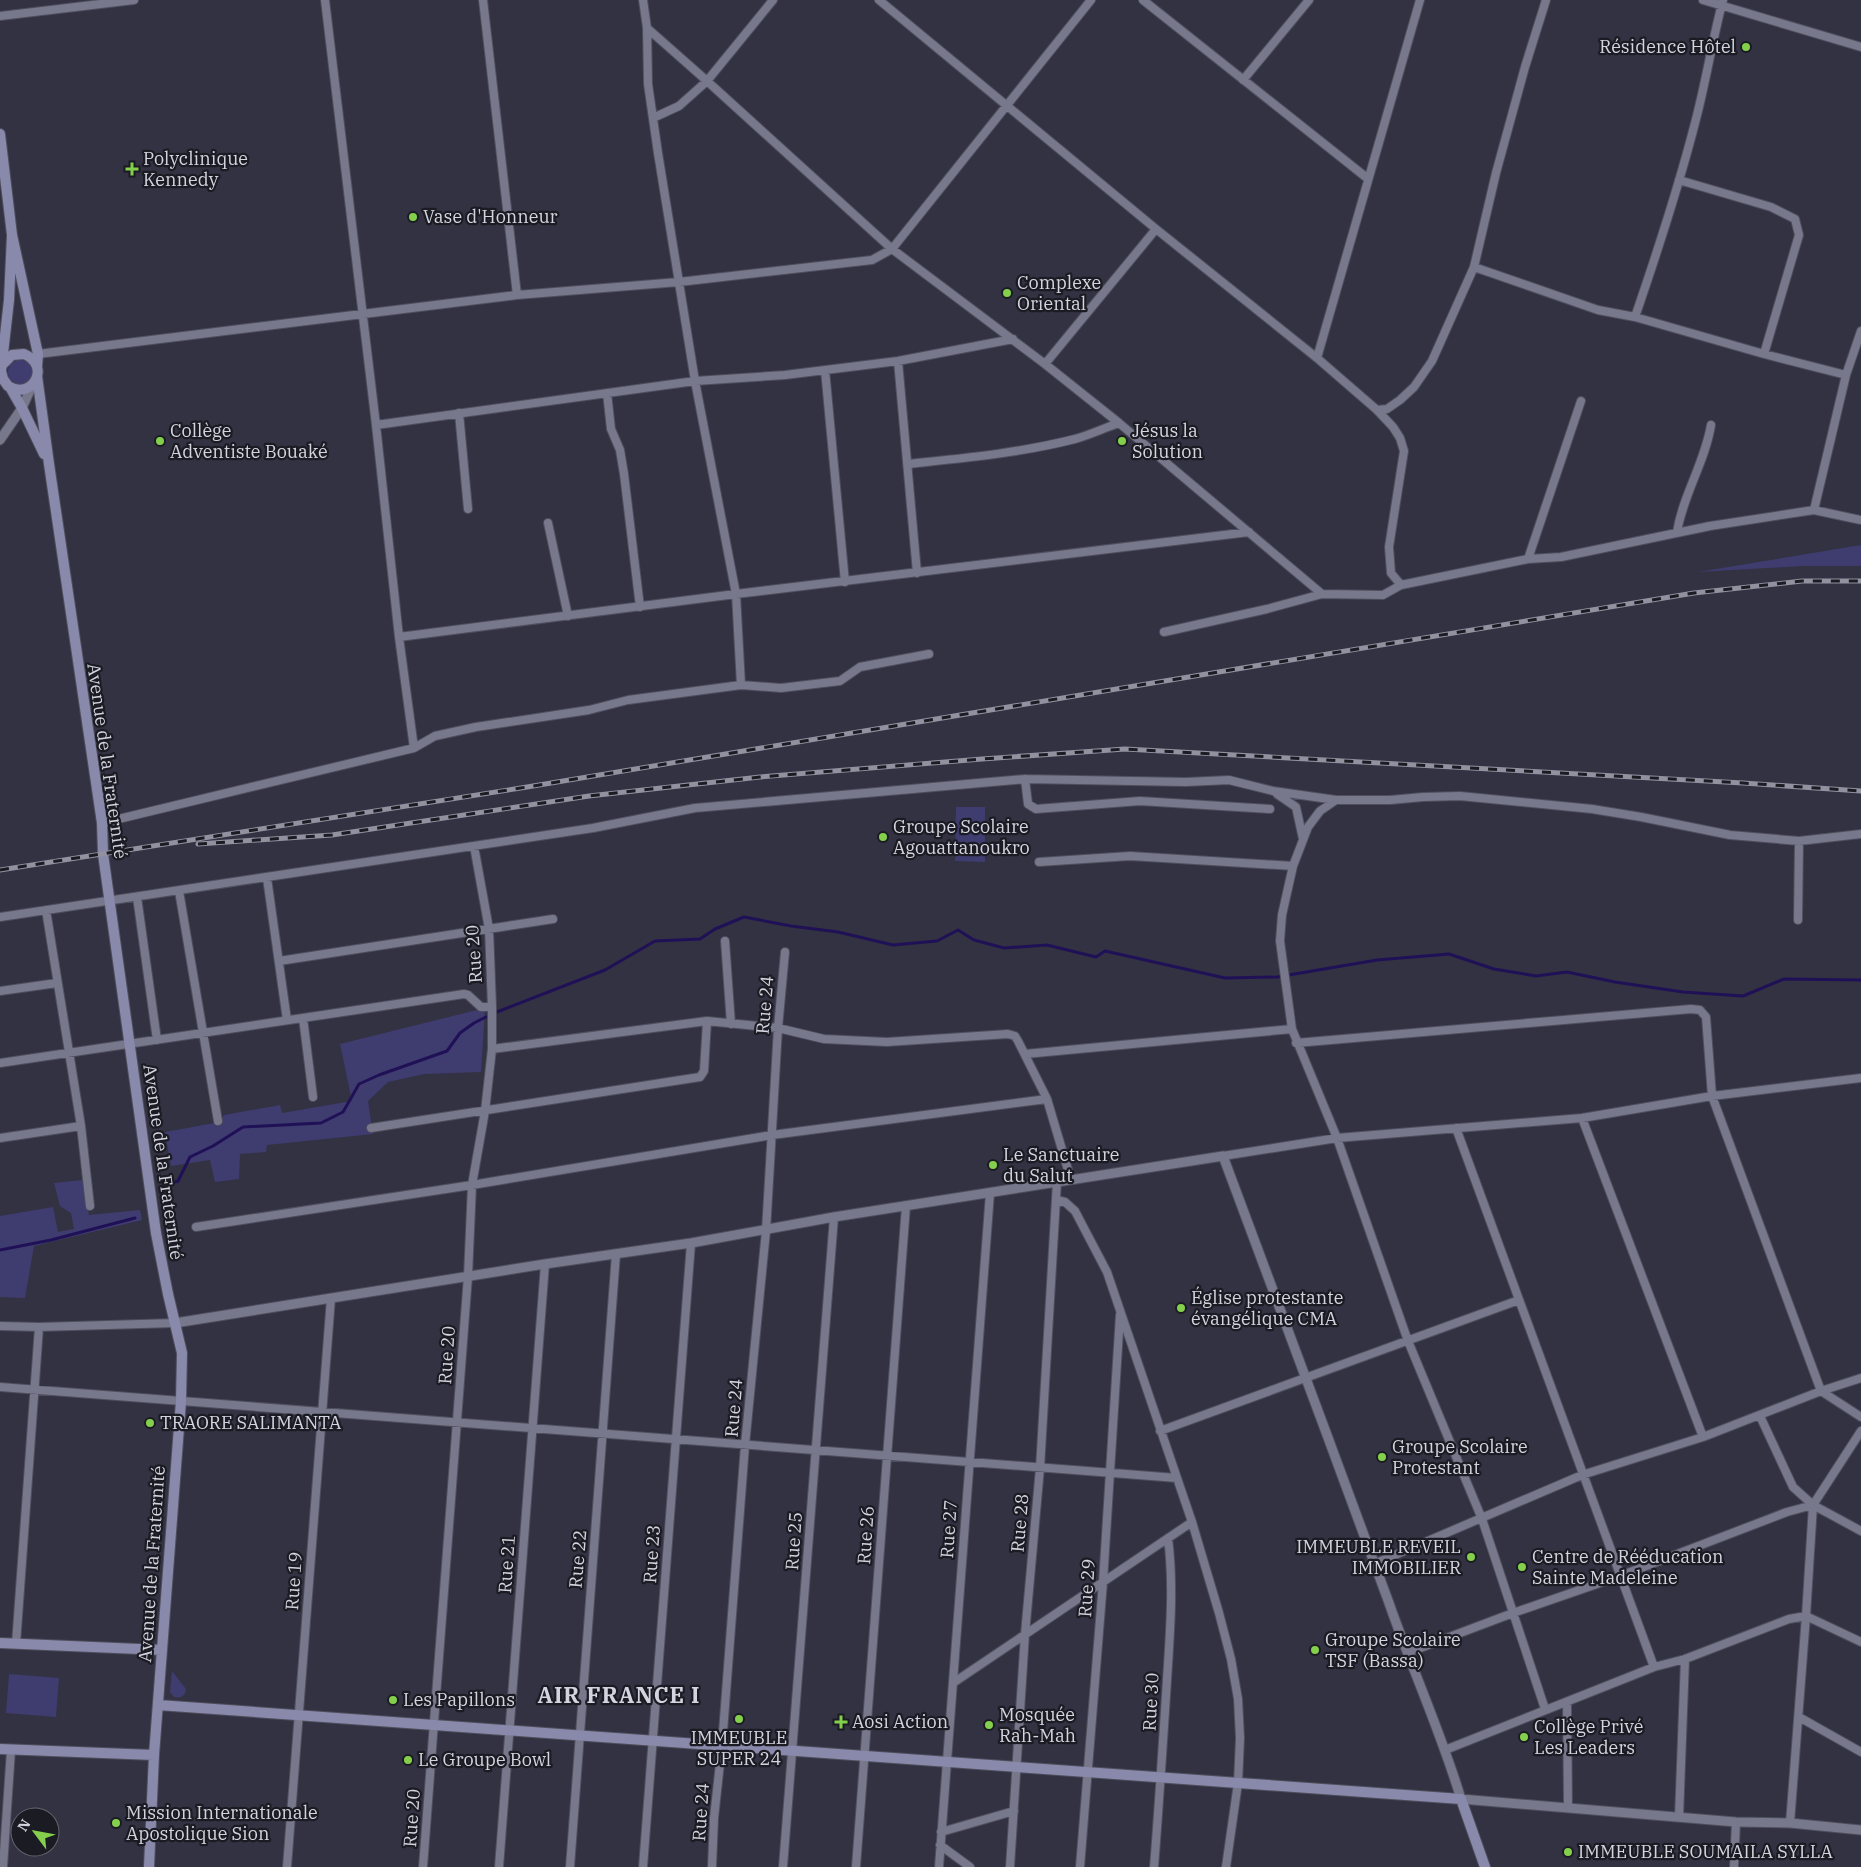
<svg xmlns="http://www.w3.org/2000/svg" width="1861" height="1867" font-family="'IBM Plex Serif',serif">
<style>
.green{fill:#3f3c70}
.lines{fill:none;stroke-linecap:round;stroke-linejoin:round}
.stream{stroke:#201157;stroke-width:3}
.minor-casing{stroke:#4e4e5d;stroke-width:10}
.tertiary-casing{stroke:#4e4e5d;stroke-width:11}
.secondary-casing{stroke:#4e4e5d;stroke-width:12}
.minor{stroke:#78788c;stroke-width:8}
.tertiary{stroke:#78788c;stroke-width:9}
.secondary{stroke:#8989ab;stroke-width:10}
.rail-casing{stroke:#91919f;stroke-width:5}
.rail{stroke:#1b1b23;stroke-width:3;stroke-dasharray:9;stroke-linecap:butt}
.poi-dot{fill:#84d04d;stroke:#1b1b23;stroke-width:2}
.labels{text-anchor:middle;stroke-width:4.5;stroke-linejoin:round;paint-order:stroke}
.poi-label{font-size:18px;fill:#d4d4e0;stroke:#1b1b23;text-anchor:start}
.street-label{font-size:18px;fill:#d4d4e0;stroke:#1b1b23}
.district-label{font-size:22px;font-weight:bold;letter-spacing:1px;fill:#d4d4e0;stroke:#1b1b23}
</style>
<rect width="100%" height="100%" fill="#323243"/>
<path class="green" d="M8 372a12 12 0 1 1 24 0a12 12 0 1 1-24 0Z
M 1861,545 L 1861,566 L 1802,566 L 1698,572 Z
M 956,807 L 985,807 L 985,862 L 955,861 Z
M 485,1008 L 481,1072 L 424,1074 L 388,1082 L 368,1101 L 373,1134 L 267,1145 L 266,1152 L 240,1154 L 239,1179 L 215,1182 L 210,1160 L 171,1166 L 165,1132 L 220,1122 L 224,1115 L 280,1105 L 282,1113 L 352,1101 L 340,1044 Z
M 82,1180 L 89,1215 L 140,1210 L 142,1220 L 34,1246 L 25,1298 L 0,1297 L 0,1216 L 53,1207 L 58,1232 L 74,1229 L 71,1213 L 60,1206 L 54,1183 Z
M 172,1671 L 186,1689 C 186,1695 181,1699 174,1697 L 170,1692 Z
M 9,1674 L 59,1678 L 56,1717 L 6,1713 Z"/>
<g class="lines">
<path class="stream" d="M 497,1012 L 605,970 L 655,941 L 700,939 L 715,929 L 744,917 L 791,926 L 838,932 L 893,945 L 937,941 L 958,930 L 974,940 L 1004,948 L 1047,945 L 1096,957 L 1105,951 L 1225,978 L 1277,977 L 1377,960 L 1449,954 L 1494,969 L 1536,976 L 1567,972 L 1615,982 L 1683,992 L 1743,996 L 1784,979 L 1861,980
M 169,1184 L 178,1181 L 190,1157 L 213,1146 L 243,1127 L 321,1123 L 343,1112 L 359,1084 L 379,1075 L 447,1051 L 460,1033 L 474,1023 L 486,1017
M 0,1250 L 51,1240 L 135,1218"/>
<g class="minor-casing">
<path id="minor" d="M 325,0 L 376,425 L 399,637 L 414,748
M 483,0 L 517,295
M 773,0 L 707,81 L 892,249 L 1045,364 L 1119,423 L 1322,594
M 879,0 L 1156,229 L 1317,358 L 1377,410 L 1393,427 L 1400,438 L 1404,451 L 1389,547 L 1391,573 L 1401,585
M 1143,0 L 1367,178
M 1703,0 L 1861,47
M 0,16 L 134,0
M 647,28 L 707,81 L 679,106 L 653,118
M 1243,80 L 1309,0
M 1679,180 L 1771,207 L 1795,219 L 1799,235 L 1764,354
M 1474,267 L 1598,310 L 1635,317 L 1764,354 L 1846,375
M 1635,317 C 1657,253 1678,189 1695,123 C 1706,82 1712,41 1723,0
M 38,354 L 517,295 L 679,282 L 872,260 L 892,249 L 1091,0
M 1317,358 L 1420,0
M 898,361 L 917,573
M 1045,364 L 1156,229
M 825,370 L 845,582
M 607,393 L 611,429 L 620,450 L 624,474 L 640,607
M 1377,410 L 1387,409 L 1400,400 L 1414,387 L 1432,361 L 1474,267 L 1496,173 L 1525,67 L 1546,0
M 459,413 L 468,509
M 376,425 L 695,381 L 785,375 L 898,361 L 1013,339
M 908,464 C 964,458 1020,453 1075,439 C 1090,435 1104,428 1119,423
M 1814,510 L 1846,375 L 1861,331
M 548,523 L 568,616
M 1677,532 C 1683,495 1705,462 1711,425
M 1528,559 L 1581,401
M 1164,632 L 1267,609 L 1322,594 L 1383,595 L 1401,585 L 1528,559 L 1561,557 L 1710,526 L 1814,510 L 1861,520
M 399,637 L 736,594 L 1249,532
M 741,685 L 781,688 L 840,681 L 860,667 L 929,654
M 1025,779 L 1028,804 L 1036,809 L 1140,801 L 1270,809
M 1277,794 L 1296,807 L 1303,839
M 1336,800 L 1320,811 L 1308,827 L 1293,866 L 1282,915 L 1280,941 L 1292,1029 L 1337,1138 L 1408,1341 L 1482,1519 L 1545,1709
M 102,823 L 414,748 L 435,736 L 476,727 L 589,710 L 628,700 L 741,685 L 736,594 L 695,381 L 658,153 L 648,84 L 647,28 L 643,0
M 1039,862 L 1130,856 L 1293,866
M 267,878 L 287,1020
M 179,891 L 218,1121
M 137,897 L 157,1040
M 46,910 L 81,1126 L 90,1206
M 0,917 L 593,828 L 695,808 L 1025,779 L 1186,782 L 1229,780 L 1273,791 L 1336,800 L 1390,800 L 1423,797 L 1460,796 L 1592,809 L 1641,817 L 1730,835 L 1799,841 L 1861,834
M 1798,920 L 1799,841
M 725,941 L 731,1024
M 279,961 L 553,919
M 0,991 L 57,983
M 303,1018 L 313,1097
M 1296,1043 L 1691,1009 L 1700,1010 L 1706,1017 L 1712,1096 L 1821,1391 L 1861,1417
M 492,1049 L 707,1021 L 778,1028 L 824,1039 L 887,1042 L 1008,1034 L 1015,1036 L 1018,1041 L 1047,1099 L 1071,1180
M 1025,1054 L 1292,1029
M 0,1063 L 464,994 L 468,995 L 481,1007 L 492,1007
M 1582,1118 L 1703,1437
M 371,1128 L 700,1077 L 704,1071 L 707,1021
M 1456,1128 L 1654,1667
M 0,1138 L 81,1126
M 1223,1156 L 1337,1138 L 1582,1118 L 1712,1096 L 1861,1078
M 1056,1200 L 1065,1202 L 1075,1211 L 1107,1272 L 1192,1522 L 1219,1613 L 1231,1659 L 1238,1699 L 1240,1738 L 1238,1783 L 1226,1867
M 196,1227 L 472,1185 L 772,1135 L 1047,1099
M 0,1326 L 39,1327 L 175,1323
M 0,1387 L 1177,1478
M 1760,1416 L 1793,1487 L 1813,1505
M 1160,1431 L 1519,1300
M 1374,1564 L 1582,1475 L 1703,1437 L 1821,1391 L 1861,1378
M 16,1644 L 39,1327
M 1407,1653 L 1513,1613 L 1620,1576 L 1787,1512 L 1813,1505 L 1861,1531
M 953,1683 L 1192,1522
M 1567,1703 L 1568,1807
M 1799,1717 L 1861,1752
M 1445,1750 L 1654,1667 L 1685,1659 L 1789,1619 L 1806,1616 L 1861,1642
M 1679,1817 L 1685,1659
M 1790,1823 L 1806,1616 L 1813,1505 L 1861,1431
M 941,1832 L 1014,1811
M 940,1845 L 970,1867
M 3,1867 L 11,1750
M 287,1867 L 331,1298
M 423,1867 L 468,1276 L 472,1185 L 485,1111 L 492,1049 L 492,1007 L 489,929 L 474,846
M 499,1867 L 545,1264
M 570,1867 L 616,1254
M 643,1867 L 691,1243
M 712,1867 L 714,1818 L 722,1745 L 745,1445 L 766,1231 L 778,1028 L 785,952
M 783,1867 L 834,1217
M 856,1867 L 906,1206
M 939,1867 L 990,1193
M 1010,1867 L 1025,1634 L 1040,1468 L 1057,1182
M 1080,1867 L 1103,1582 L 1120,1315
M 1154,1867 C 1159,1805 1163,1742 1167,1680 C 1170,1633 1174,1585 1168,1538
M 1734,1867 L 1736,1822"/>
</g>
<g class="tertiary-casing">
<path id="tertiary" d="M 0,440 L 22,408 L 33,384
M 175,1323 L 545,1264 L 691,1243 L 834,1217 L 1223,1156 C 1279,1304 1334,1454 1389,1603 C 1412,1669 1441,1732 1461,1799 L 1736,1822 L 1790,1823 L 1861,1830"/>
</g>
<g class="secondary-casing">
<path id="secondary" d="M 0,134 L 12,235 L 38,354 L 37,367
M 3,364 L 12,355 L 24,354 C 52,366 32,401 8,386 L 3,379 L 1,371 L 9,300 L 12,235
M 37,376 L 49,464 L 102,823 L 103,854 L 156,1233 L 168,1294 L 182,1353 L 181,1401 L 154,1755 L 149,1867
M 10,387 L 22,408 L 44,454
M 0,1643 L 162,1650
M 158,1705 L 1461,1799 L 1485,1867
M 0,1749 L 154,1755"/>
</g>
<use href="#minor" class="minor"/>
<use href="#tertiary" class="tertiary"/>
<use href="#secondary" class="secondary"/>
<g class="rail-casing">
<path id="rail" d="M 198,844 L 332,835 L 589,796 L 760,777 L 982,759 L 1125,749 L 1743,783 L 1861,791
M 0,870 L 527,787 L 1694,593 L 1802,581 L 1861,581"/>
</g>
<use href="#rail" class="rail"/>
</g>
<g class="poi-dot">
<circle cx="1746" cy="47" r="5"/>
<path d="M129.5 161.5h5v5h5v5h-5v5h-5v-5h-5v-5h5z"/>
<circle cx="413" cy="217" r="5"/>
<circle cx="1007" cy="293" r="5"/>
<circle cx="160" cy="441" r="5"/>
<circle cx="1122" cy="441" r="5"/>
<circle cx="883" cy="837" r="5"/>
<circle cx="993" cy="1165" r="5"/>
<circle cx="1181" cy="1308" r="5"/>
<circle cx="150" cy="1423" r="5"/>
<circle cx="1382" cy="1457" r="5"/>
<circle cx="1471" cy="1557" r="5"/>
<circle cx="1522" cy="1567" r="5"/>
<circle cx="1315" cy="1650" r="5"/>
<circle cx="393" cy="1700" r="5"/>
<circle cx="739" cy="1719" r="5"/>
<path d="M838.5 1714.5h5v5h5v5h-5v5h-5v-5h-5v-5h5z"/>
<circle cx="989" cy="1725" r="5"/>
<circle cx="1524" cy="1737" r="5"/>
<circle cx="408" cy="1760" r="5"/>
<circle cx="116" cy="1823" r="5"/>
<circle cx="1568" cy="1852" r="5"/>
</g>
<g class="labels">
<g class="poi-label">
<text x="1736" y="53" text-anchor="end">Résidence Hôtel</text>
<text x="143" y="165">Polyclinique<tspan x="143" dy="21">Kennedy</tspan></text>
<text x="423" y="223">Vase d'Honneur</text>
<text x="1017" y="289">Complexe<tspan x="1017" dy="21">Oriental</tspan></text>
<text x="170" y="437">Collège<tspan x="170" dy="21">Adventiste Bouaké</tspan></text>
<text x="1132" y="437">Jésus la<tspan x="1132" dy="21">Solution</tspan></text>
<text x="893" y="833">Groupe Scolaire<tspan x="893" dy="21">Agouattanoukro</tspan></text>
<text x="1003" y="1161">Le Sanctuaire<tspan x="1003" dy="21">du Salut</tspan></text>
<text x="1191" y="1304">Église protestante<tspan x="1191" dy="21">évangélique CMA</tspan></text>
<text x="160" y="1429">TRAORE SALIMANTA</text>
<text x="1392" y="1453">Groupe Scolaire<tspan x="1392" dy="21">Protestant</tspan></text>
<text x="1461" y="1553" text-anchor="end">IMMEUBLE REVEIL<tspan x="1461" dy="21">IMMOBILIER</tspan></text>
<text x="1532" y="1563">Centre de Rééducation<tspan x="1532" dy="21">Sainte Madeleine</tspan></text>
<text x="1325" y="1646">Groupe Scolaire<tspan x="1325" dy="21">TSF (Bassa)</tspan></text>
<text x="403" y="1706">Les Papillons</text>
<text x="999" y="1721">Mosquée<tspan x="999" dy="21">Rah-Mah</tspan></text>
<text x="852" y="1728">Aosi Action</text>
<text x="1534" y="1733">Collège Privé<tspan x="1534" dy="21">Les Leaders</tspan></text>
<text x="739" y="1744" text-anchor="middle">IMMEUBLE<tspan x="739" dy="21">SUPER 24</tspan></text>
<text x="418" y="1766">Le Groupe Bowl</text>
<text x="126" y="1819">Mission Internationale<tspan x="126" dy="21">Apostolique Sion</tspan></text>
<text x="1578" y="1858">IMMEUBLE SOUMAILA SYLLA</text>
</g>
<g class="street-label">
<text transform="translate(107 761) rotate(82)" y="6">Avenue de la Fraternité</text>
<text transform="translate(474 954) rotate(-94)" y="6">Rue 20</text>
<text transform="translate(765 1005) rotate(-85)" y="6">Rue 24</text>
<text transform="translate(163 1162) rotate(82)" y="6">Avenue de la Fraternité</text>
<text transform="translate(447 1355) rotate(-86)" y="6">Rue 20</text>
<text transform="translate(734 1408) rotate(-85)" y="6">Rue 24</text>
<text transform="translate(1020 1523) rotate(-85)" y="6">Rue 28</text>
<text transform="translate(949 1529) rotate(-86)" y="6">Rue 27</text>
<text transform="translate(866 1535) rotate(-86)" y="6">Rue 26</text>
<text transform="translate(794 1541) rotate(-86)" y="6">Rue 25</text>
<text transform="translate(652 1554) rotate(-86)" y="6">Rue 23</text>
<text transform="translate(578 1559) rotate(-85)" y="6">Rue 22</text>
<text transform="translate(152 1564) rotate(-86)" y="6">Avenue de la Fraternité</text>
<text transform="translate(507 1564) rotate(-86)" y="6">Rue 21</text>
<text transform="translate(294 1581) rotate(-86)" y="6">Rue 19</text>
<text transform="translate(1087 1588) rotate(-86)" y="6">Rue 29</text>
<text transform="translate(1151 1702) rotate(-87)" y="6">Rue 30</text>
<text transform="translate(701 1812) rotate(-86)" y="6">Rue 24</text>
<text transform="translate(412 1818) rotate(-86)" y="6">Rue 20</text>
</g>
<g class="district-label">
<text x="619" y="1703">AIR FRANCE I</text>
</g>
</g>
<g transform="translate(35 1832) rotate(302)"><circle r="24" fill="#1b1b23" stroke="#65656f"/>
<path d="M0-4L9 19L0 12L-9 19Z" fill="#84d04d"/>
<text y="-8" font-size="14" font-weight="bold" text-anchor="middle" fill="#d4d4e0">N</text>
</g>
</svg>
